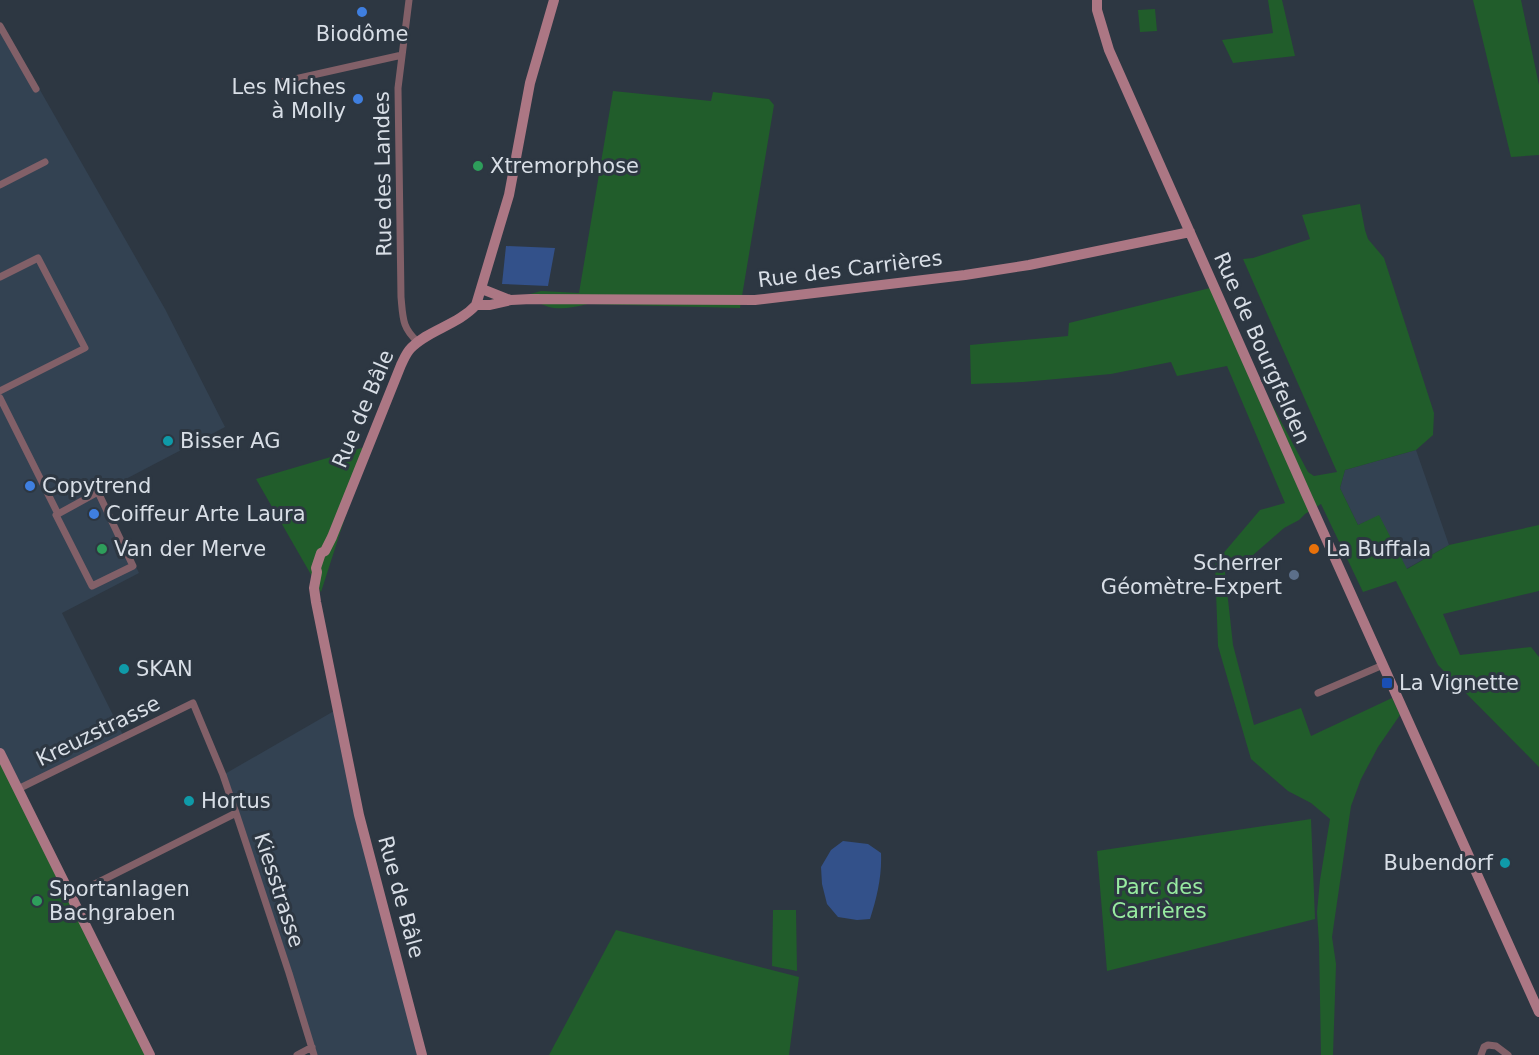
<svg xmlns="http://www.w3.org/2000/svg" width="1539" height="1055" font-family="'DejaVu Sans',sans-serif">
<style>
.built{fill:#334252}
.green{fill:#215d2b}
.water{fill:#33518a}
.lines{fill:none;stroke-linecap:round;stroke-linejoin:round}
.street{stroke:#826068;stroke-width:7}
.secondary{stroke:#ac7784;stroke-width:10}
.shop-dot{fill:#3f7fe0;stroke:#2d3742;stroke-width:2}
.leisure-dot{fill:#2e9e5b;stroke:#2d3742;stroke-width:2}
.culture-dot{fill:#0f9aa8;stroke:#2d3742;stroke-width:2}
.food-dot{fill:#e8710a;stroke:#2d3742;stroke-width:2}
.service-dot{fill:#5c6f8a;stroke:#2d3742;stroke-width:2}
.transit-dot{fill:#1a4fb4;stroke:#2d3742;stroke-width:2}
.labels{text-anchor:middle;stroke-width:6;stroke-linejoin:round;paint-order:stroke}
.poi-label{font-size:21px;fill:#d8dee6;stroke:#2d3742;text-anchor:start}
.street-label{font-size:21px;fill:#d8dee6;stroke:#2d3742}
.park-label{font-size:21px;fill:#97eba0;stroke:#2d3742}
</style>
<rect width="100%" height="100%" fill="#2d3742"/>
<path class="built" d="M 0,25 L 4,27 L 165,309 L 225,427 L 101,492 L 139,573 L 62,613 L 124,737 L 18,789 L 0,753 Z
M 1416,450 L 1449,545 L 1406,569 L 1379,516 L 1358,525 L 1340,488 L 1345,470 Z
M 334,711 L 422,1055 L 314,1055 L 223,775 Z"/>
<path class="green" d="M 1268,0 L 1282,0 L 1295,56 L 1233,63 L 1222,40 L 1273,33 Z
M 1473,0 L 1521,0 L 1539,85 L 1539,155 L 1511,157 Z
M 1155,9 L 1157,31 L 1140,32 L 1138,10 Z
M 613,91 L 711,101 L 713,92 L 769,99 L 774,105 L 740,308 L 588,304 C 563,310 548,312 527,295 L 541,291 L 579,293 Z
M 1360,204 L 1365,230 L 1368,239 L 1384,258 L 1434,413 L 1433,435 L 1416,450 L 1345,470 L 1340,488 L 1358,525 L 1379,515 L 1407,569 L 1449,545 L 1539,525 L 1539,591 L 1443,614 L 1460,655 L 1531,647 L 1539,657 L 1539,767 L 1438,665 L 1396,581 L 1363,592 L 1321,504 L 1305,514 L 1299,520 L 1284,528 L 1253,555 L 1224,563 L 1233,645 L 1254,725 L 1301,708 L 1311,736 L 1392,698 L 1400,715 L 1378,747 L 1361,779 L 1351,806 L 1332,937 L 1336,964 L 1333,1055 L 1321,1055 L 1319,943 L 1317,912 L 1320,880 L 1330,819 L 1311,803 L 1288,791 L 1251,759 L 1218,646 L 1215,564 L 1221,556 L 1260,510 L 1285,503 L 1227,366 L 1177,376 L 1171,362 L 1111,374 L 1023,382 L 971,384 L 970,345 L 1068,336 L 1069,323 L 1210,288 L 1308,472 L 1314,476 L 1337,472 L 1243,259 L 1253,258 L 1310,239 L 1302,215 Z
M 368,446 L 321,592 L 256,479 Z
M 0,753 L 150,1055 L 0,1055 Z
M 1311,819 L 1315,919 L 1107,971 L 1097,851 Z
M 773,910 L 796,910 L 797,971 L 772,966 Z
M 616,930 L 799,977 L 789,1055 L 549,1055 Z"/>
<path class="water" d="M 506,246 L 555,248 L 548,286 L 502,284 Z
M 843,841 L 868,844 L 881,853 C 882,876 877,897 870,919 L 857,920 L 838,917 L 827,904 L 822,884 L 821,867 L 831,850 Z"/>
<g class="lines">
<path class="street" d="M 409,0 L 398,88 L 401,297 C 403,318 402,328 418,342
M 0,26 L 36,89
M 277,83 L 402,55
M 0,185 L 45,162
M 0,277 L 38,258 L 85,348 L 0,391
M 0,398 L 58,514 L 98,492 L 133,566 L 92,586 L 56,515
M 1318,693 L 1383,665
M 18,789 L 193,703 L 223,775 L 236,813 L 289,973 L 314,1055
M 71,896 L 236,813
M 297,1055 L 312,1047
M 1481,1055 L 1484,1047 L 1488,1045 L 1496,1046 L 1508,1055"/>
<path class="secondary" d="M 1097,0 L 1097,10 L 1109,50 L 1306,494 L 1539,1012
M 482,289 L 510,300
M 476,305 L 490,305 L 511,300 L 531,299 L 755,300 L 965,275 L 1029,265 L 1190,232
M 0,753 L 150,1055
M 422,1055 L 359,815 L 316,602 L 314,588 L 317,572 L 316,568 L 321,553 L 325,551 L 332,537 L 401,365 C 404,359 406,353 411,348 C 428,330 458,325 476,305 L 509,195 L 530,83 L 554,0"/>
</g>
<g class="shop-dot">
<circle cx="362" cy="12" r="6"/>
<circle cx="358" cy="99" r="6"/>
<circle cx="30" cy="486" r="6"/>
<circle cx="94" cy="514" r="6"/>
</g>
<g class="leisure-dot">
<circle cx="478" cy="166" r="6"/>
<circle cx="102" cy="549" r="6"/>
<circle cx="37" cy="901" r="6"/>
</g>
<g class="culture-dot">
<circle cx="168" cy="441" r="6"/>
<circle cx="124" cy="669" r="6"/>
<circle cx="189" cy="801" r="6"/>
<circle cx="1505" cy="863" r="6"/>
</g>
<circle class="food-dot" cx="1314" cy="549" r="6"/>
<circle class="service-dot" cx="1294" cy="575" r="6"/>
<rect class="transit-dot" x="1381" y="677" width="12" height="12" rx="3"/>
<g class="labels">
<g class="poi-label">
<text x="362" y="41" text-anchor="middle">Biodôme</text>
<text x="346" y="94" text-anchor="end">Les Miches<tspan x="346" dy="24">à Molly</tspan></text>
<text x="490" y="173">Xtremorphose</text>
<text x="180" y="448">Bisser AG</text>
<text x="42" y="493">Copytrend</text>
<text x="106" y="521">Coiffeur Arte Laura</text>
<text x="114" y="556">Van der Merve</text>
<text x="1326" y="556">La Buffala</text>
<text x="1282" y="570" text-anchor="end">Scherrer<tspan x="1282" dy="24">Géomètre-Expert</tspan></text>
<text x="136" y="676">SKAN</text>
<text x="1399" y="690">La Vignette</text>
<text x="201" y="808">Hortus</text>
<text x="1493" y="870" text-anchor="end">Bubendorf</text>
<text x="49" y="896">Sportanlagen<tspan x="49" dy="24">Bachgraben</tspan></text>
</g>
<g class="street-label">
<text transform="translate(383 174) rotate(-91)" y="7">Rue des Landes</text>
<text transform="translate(850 269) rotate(-7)" y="7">Rue des Carrières</text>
<text transform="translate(1262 348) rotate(66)" y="7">Rue de Bourgfelden</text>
<text transform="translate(363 409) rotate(-67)" y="7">Rue de Bâle</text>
<text transform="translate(98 731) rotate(-26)" y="7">Kreuzstrasse</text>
<text transform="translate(279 890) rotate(72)" y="7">Kiesstrasse</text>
<text transform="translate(401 897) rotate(75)" y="7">Rue de Bâle</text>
</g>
<g class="park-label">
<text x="1159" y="894">Parc des<tspan x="1159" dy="24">Carrières</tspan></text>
</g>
</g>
</svg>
